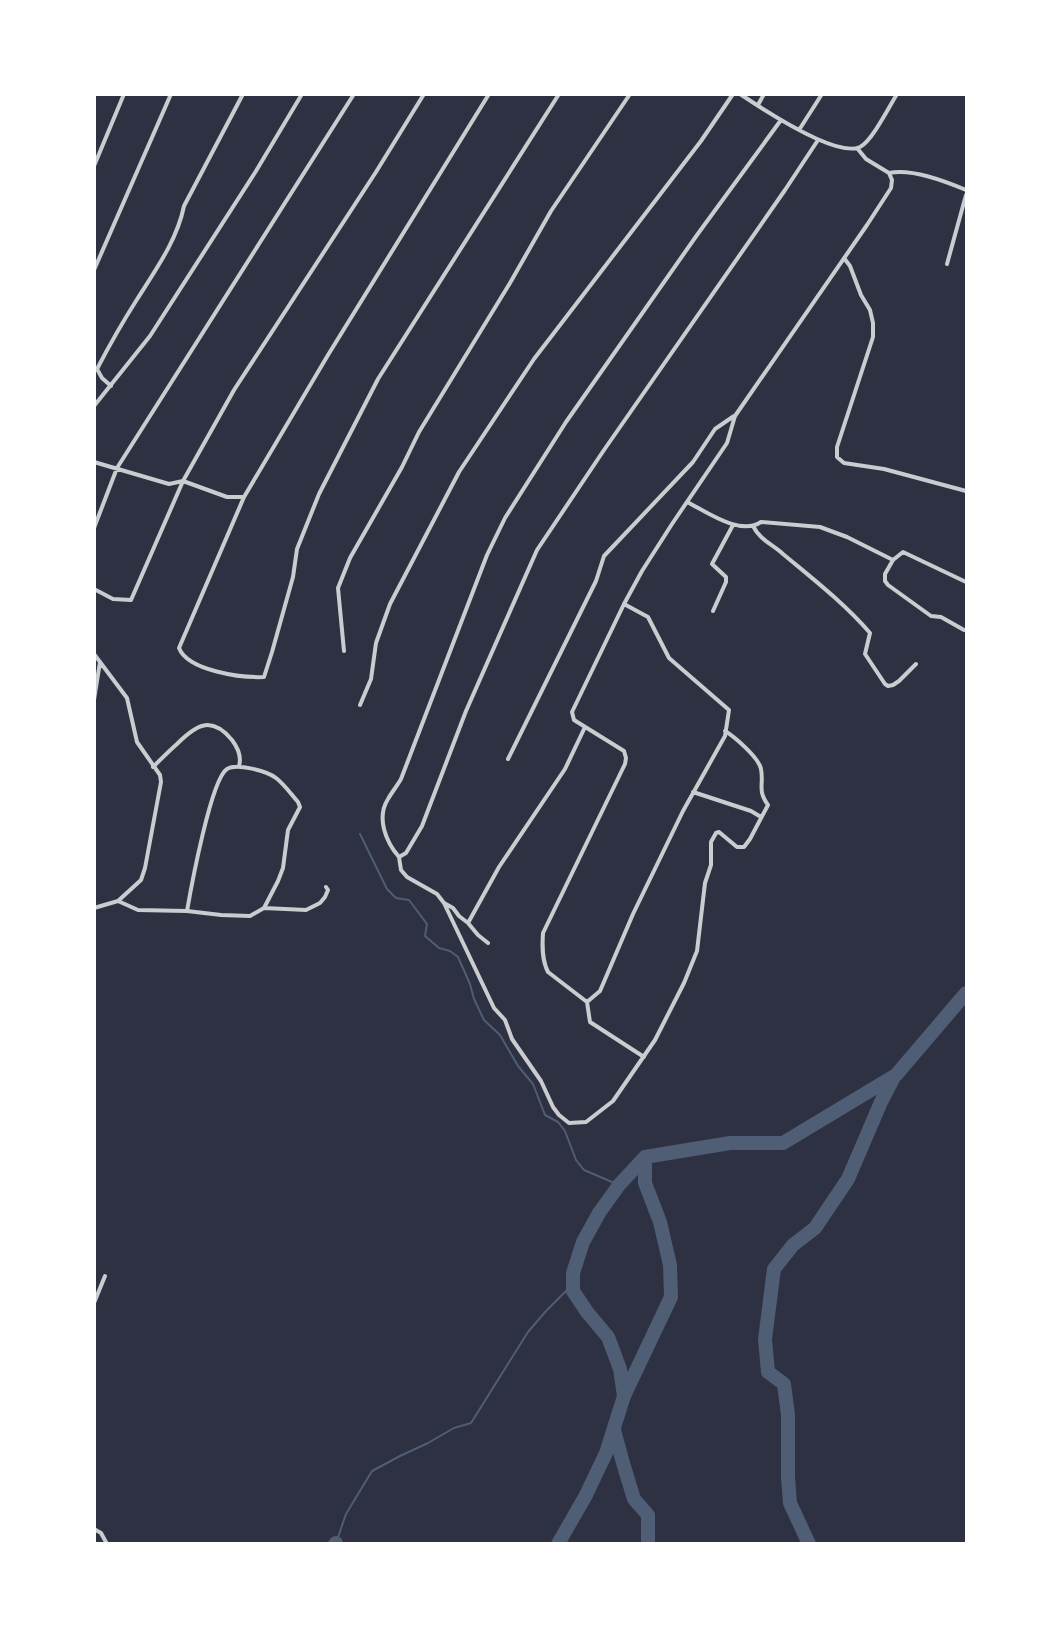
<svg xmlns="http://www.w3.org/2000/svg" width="1061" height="1638" font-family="Inter,sans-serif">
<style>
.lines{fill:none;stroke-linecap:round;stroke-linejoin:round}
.stream{stroke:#4f5d75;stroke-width:2}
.river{stroke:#4f5d75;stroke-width:14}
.minor{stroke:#caccd0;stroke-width:4}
</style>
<rect width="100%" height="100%" fill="#2d3142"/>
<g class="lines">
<path class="stream" d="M 360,834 L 387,889 L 396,898 L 409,900 L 427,924 L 425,936 L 439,948 L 450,951 L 458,957 L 470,984 L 474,999 L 484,1020 L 500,1035 L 518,1066 L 533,1084 L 545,1115 L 558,1122 L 565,1131 L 576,1160 L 584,1170 L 619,1185
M 336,1543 L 346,1514 L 372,1471 L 400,1456 L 428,1443 L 454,1428 L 471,1423 L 528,1332 L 546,1311 L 573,1284"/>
<path class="river" d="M 624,1396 L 620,1369 L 608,1337 L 587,1312 L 573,1291 L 573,1273 L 583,1242 L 599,1213 L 619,1185 L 645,1157
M 614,1430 L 623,1463 L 634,1499 L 648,1515 L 648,1544
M 335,1544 L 336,1543
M 558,1544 L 586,1495 L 606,1453 L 624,1396 L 671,1297 L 670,1265 L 660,1222 L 645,1183 L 645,1157 L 730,1143 L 783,1143 L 896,1075 L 966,993
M 809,1544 L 790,1503 L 788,1477 L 788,1415 L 784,1384 L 768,1372 L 765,1339 L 774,1269 L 793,1245 L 815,1228 L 848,1179 L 881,1102 L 894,1077"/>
<path class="minor" d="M 740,94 C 761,108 836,158 860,147 C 872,141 889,107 897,94
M 758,105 L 764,94
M 781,120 L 697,235 L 566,422 L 505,518 L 487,555 L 401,779 C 397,786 392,792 388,799 C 376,818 386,842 399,857 L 406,853 L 422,826 L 466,711 L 537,550 L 604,450 L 785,190 L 818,140
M 799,130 L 822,94
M 94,166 L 124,94
M 889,173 C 912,168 945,181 966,190
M 844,258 L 850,266 L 861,295 L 870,310 L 873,323 L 873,337 L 837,447 L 837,457 L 844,463 L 884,469 L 966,491
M 947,264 L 966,195
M 94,270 L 171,94
M 111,386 L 102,378 L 97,369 C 109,346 122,323 136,301 C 154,272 177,241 184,206 L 243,94
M 94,406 L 150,336 L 256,171 L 302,94
M 94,462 L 169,484 L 183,481 L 227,497 L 244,497 L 328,355 L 489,94
M 244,497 L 179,648 C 188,671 242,678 264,677 L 272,652 L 293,577 L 297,549 L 319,494 L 378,379 L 559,94
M 687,502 C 707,512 740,536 761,522 L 820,527 L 847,537 L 893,560
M 753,526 C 760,540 772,544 783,554 C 813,579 844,603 870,633 L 865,654 L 885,684 L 888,686 L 893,685 L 899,681 L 916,664
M 94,528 L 117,468 L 354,94
M 94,589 L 113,599 L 131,600 L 183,481 L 234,390 L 376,172 L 424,94
M 713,611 L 726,582 L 726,577 L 712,564 L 733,525
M 964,630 L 941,617 L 931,616 L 888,585 L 885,581 L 885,574 L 893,560 L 903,552 L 966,582
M 344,651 L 338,588 L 350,558 L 402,467 L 419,432 L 510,283 L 551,211 L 630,94
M 94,654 L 127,698 L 137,742 L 160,775 L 161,782 L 145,868 L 141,880 L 118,901 L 94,908
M 94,700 L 100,662
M 360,705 L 371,679 L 376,643 L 390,604 L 459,472 L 534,359 L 701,141 L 733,94
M 508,759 L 596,581 L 604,556 L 693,462 L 715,429 L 734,416
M 153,767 C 161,759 169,751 177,744 C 196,725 211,715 232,740 C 238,748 242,756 239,766
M 693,792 L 751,811 L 761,817
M 399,857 L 401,870 L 407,877 L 437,894 L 444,903 L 453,908 L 459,916 L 468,923 L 478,935 L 488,943
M 118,901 L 138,910 L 187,911 L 221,915 L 250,916 L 264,908 L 306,910 L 320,903 L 325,897 L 328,890 L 326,887
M 444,903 L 494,1008 L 505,1020 L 512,1039 L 541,1081 L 553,1107 L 559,1115 L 569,1123 L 586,1122 L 613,1101 L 655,1040 L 684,983 L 697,951 L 705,883 L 711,865 L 711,842 L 716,833 L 719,832 L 737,847 L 744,847 L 750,839 L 768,805 C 757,790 764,785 761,769 C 759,758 735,737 725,731
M 187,911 C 191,888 211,779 227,769 C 237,763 267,771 276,778 C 284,784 291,794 298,802 L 300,807 L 288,830 L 283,868 L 278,881 L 264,908
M 468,923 L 499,867 L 565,769 L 585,727
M 587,1002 L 600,991 L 633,914 L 683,811 L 725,736 L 729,710 L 669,658 L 648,617 L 624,604
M 644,1057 L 590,1022 L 587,1002 L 548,972 C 542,960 542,947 543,933 L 625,764 L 626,758 L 624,751 L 574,720 L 572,712 L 624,604 L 642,571 L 672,524 L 727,443 L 735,416 L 867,225 L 891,188 L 892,180 L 889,173 L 866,159 L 857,148
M 94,1303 L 105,1276
M 94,1529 L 101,1533 L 107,1544"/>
</g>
<rect width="1061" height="1638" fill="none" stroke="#ffffff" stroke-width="192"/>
</svg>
